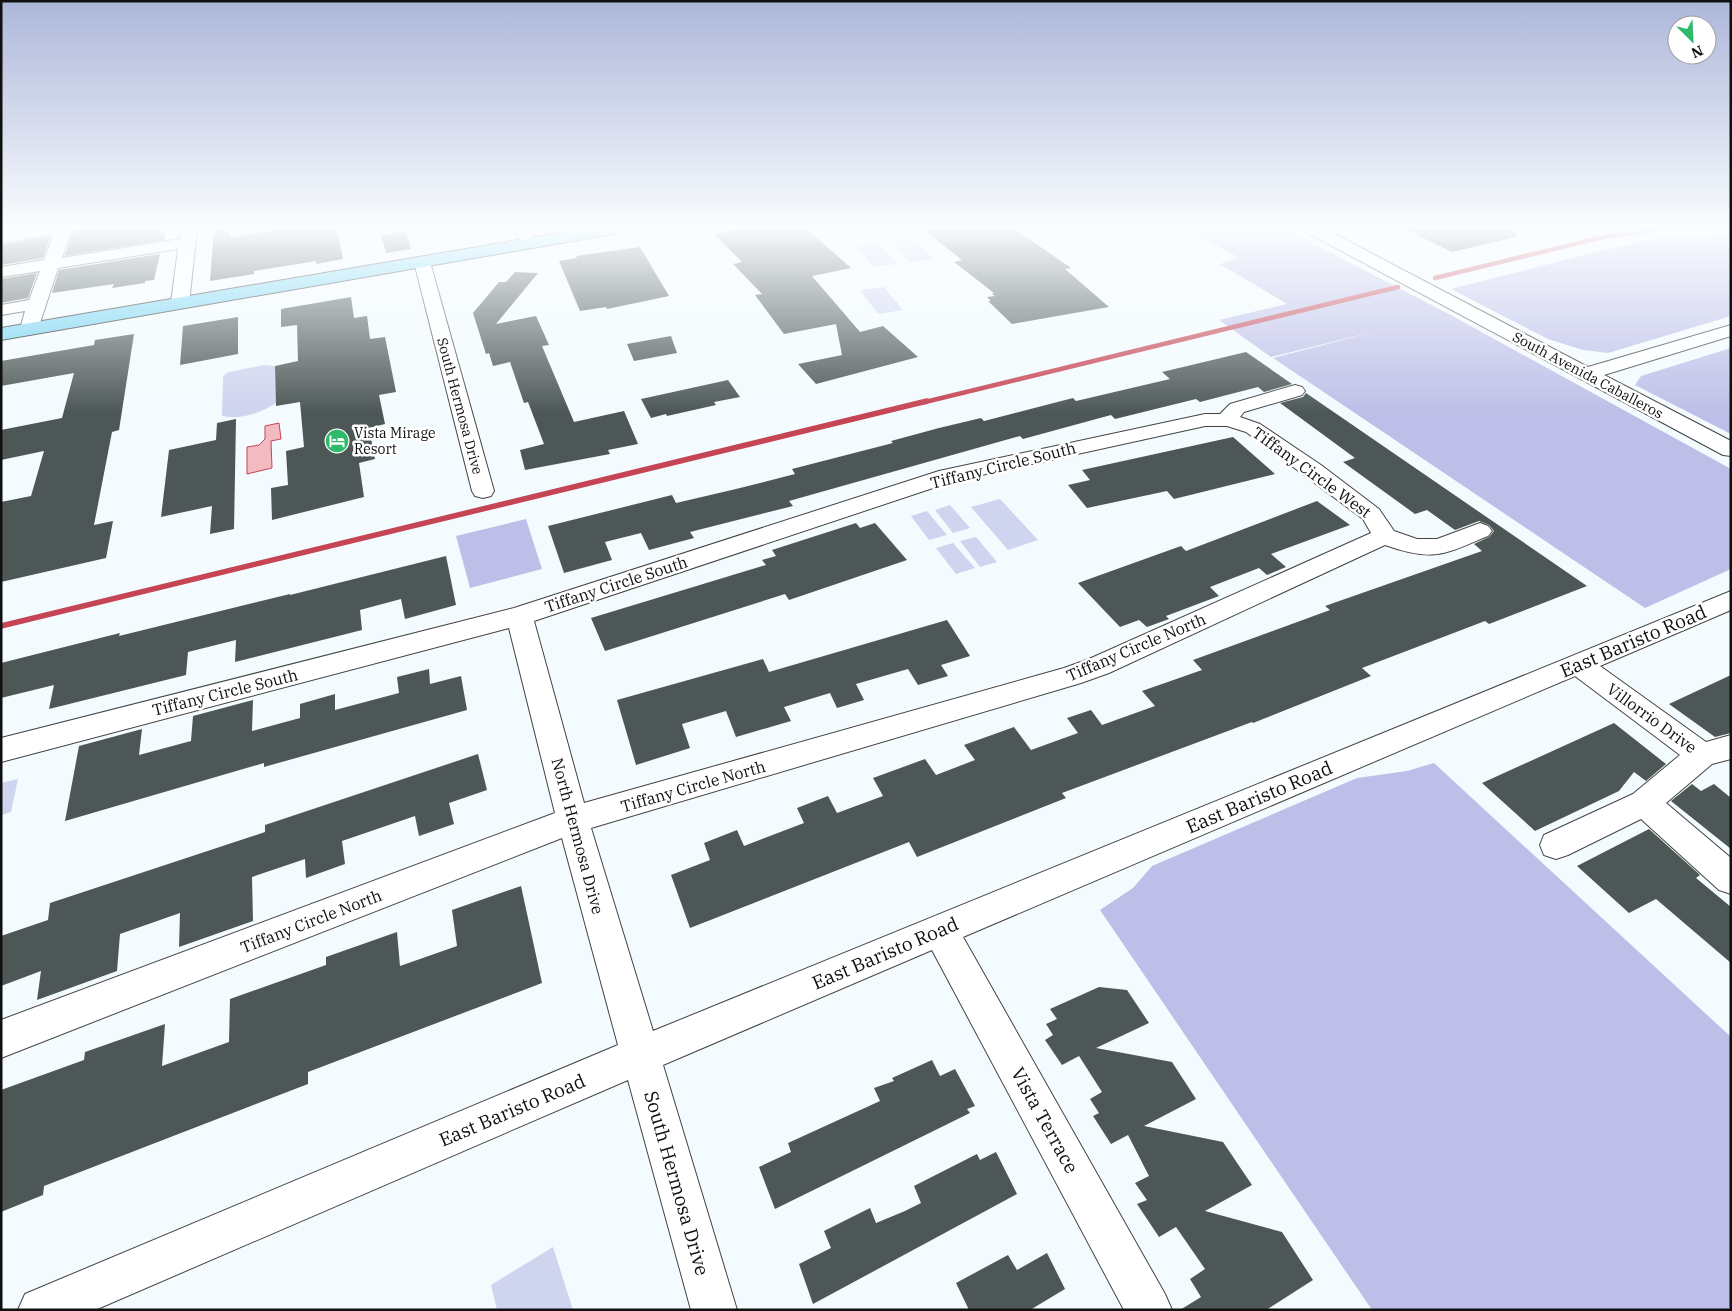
<svg xmlns="http://www.w3.org/2000/svg" width="1732" height="1311" font-family="'IBM Plex Serif',serif">
<style>
.green{fill:#bebfe8}
.pitch{fill:#cfd4ef}
.water{fill:#f3bac2;stroke:#c64554}
.lines{fill:none;stroke-linecap:round;stroke-linejoin:round}
.stream-far1{stroke:#c64554;stroke-width:4.5}
.stream{stroke:#c64554;stroke-width:5.5}
.building{fill:#4d5856}
.minor-casing{stroke:#434343;stroke-width:2}
.major-casing{stroke:#212121;stroke-width:2}
.minor{fill:#fff;fill-rule:evenodd}
.major{fill:#71d2f1;fill-rule:evenodd}
.labels{text-anchor:middle;stroke-width:5;stroke-linejoin:round;paint-order:stroke}
.far-street-label{font-size:14px;fill:#101010;stroke:#fff}
.far-poi-label{font-size:14px;fill:#101010;stroke:#fff;text-anchor:start}
.street-label{font-size:16px;fill:#101010;stroke:#fff}
.near-street-label{font-size:19px;fill:#101010;stroke:#fff}
</style>
<rect width="100%" height="100%" fill="#f3fbfe"/>
<path class="green" d="M 1220,229 L 1285,229 L 1447,313 L 1731,469 L 1731,569 L 1645,608 L 1273,358 L 1377,331 L 1271,357 L 1219,320 L 1287,304 L 1220,264 L 1239,258 L 1198,234 Z
M 1731,236 L 1731,316 L 1608,353 L 1583,350 L 1548,339 L 1451,289 L 1593,253 L 1660,238 Z
M 1731,348 L 1731,434 L 1635,385 L 1641,376 Z
M 526,519 L 542,569 L 470,588 L 456,536 Z
M 1434,763 L 1731,1037 L 1731,1310 L 1372,1310 L 1100,910 L 1133,888 L 1152,866 L 1357,778 L 1407,771 Z"/>
<path class="pitch" d="M 915,239 L 933,259 L 909,262 L 894,242 Z
M 879,243 L 897,264 L 873,267 L 857,246 Z
M 884,287 L 903,310 L 878,314 L 860,290 Z
M 264,365 L 275,366 L 276,403 C 261,413 240,420 222,416 L 223,376 L 229,372 Z
M 1000,499 L 1038,540 L 1008,550 L 971,507 Z
M 950,505 L 970,528 L 953,533 L 935,510 Z
M 927,511 L 947,535 L 929,540 L 911,516 Z
M 976,537 L 997,562 L 980,567 L 960,541 Z
M 953,543 L 975,568 L 956,574 L 936,548 Z
M 18,779 L 11,812 L 1,815 L 1,783 Z
M 553,1247 L 573,1310 L 497,1310 L 491,1285 Z"/>
<path class="water" d="M 279,423 L 281,439 L 271,441 L 272,468 L 247,474 L 247,447 L 259,445 L 265,439 L 265,426 Z"/>
<g class="lines">
<path class="stream-far1" d="M 1435,278 L 1603,237 L 1659,229
M 921,403 L 1398,287"/>
<path class="stream" d="M 1,626 L 927,401"/>
</g>
<path class="building" d="M 82,229 L 166,229 L 164,240 L 65,256 L 73,231 Z
M 214,229 L 227,229 L 231,238 L 277,229 L 337,229 L 343,259 L 316,264 L 316,261 L 254,271 L 254,274 L 210,281 Z
M 737,229 L 807,229 L 851,268 L 812,276 L 860,332 L 883,326 L 918,357 L 816,384 L 798,364 L 842,355 L 836,324 L 784,334 L 755,295 L 762,294 L 733,264 L 742,262 L 714,234 Z
M 923,229 L 1015,229 L 1071,268 L 1065,269 L 1109,307 L 1012,324 L 988,301 L 991,301 L 987,297 L 995,296 L 992,294 L 994,293 L 954,262 L 962,260 Z
M 1405,229 L 1515,229 L 1516,237 L 1452,252 Z
M 406,231 L 411,249 L 386,253 L 381,235 Z
M 51,236 L 43,258 L 1,265 L 1,245 Z
M 640,247 L 669,296 L 607,309 L 606,307 L 580,311 L 559,261 L 577,258 L 576,256 Z
M 160,254 L 154,280 L 145,281 L 145,283 L 112,288 L 114,284 L 52,293 L 59,270 Z
M 515,272 L 538,273 L 496,324 L 536,316 L 549,345 L 542,346 L 574,422 L 624,411 L 638,444 L 608,450 L 610,454 L 525,470 L 520,450 L 544,444 L 528,402 L 524,403 L 510,362 L 493,366 L 489,353 L 486,354 L 473,313 L 499,282 L 506,282 Z
M 37,273 L 28,298 L 1,303 L 1,279 Z
M 351,297 L 354,318 L 367,316 L 370,339 L 385,337 L 396,392 L 379,395 L 385,424 L 369,428 L 375,459 L 359,463 L 364,497 L 272,520 L 271,488 L 288,485 L 286,451 L 304,447 L 300,402 L 276,406 L 275,366 L 298,361 L 297,325 L 281,327 L 281,309 Z
M 238,317 L 238,354 L 180,365 L 183,326 Z
M 134,334 L 119,430 L 112,432 L 94,525 L 113,521 L 106,558 L 1,582 L 1,502 L 31,496 L 44,451 L 1,460 L 1,430 L 62,418 L 74,373 L 1,386 L 1,361 L 94,345 L 95,340 Z
M 671,336 L 677,353 L 634,361 L 627,344 Z
M 1246,352 L 1292,384 L 1264,392 L 1258,387 L 1200,402 L 1196,399 L 1115,419 L 1111,415 L 1023,439 L 1020,436 L 789,501 L 793,506 L 690,532 L 694,538 L 649,550 L 641,533 L 605,542 L 612,560 L 564,573 L 548,526 L 672,495 L 676,503 L 736,489 L 795,474 L 792,469 L 893,443 L 891,441 L 939,428 L 981,418 L 984,421 L 1073,398 L 1076,401 L 1170,379 L 1162,372 Z
M 728,380 L 740,397 L 714,402 L 716,405 L 667,416 L 666,414 L 651,418 L 641,399 Z
M 1306,393 L 1587,586 L 1489,624 L 1485,621 L 1362,668 L 1371,676 L 1253,723 L 1252,722 L 1062,793 L 1066,798 L 917,857 L 909,842 L 690,928 L 671,875 L 710,860 L 704,843 L 737,830 L 744,846 L 804,823 L 797,808 L 828,796 L 837,813 L 883,796 L 873,778 L 925,759 L 936,775 L 975,760 L 964,745 L 1014,727 L 1031,750 L 1078,733 L 1067,718 L 1091,710 L 1102,725 L 1155,706 L 1142,691 L 1202,670 L 1193,660 L 1330,610 L 1325,606 L 1482,551 L 1474,544 L 1489,537 L 1494,531 L 1489,525 L 1479,521 L 1455,530 L 1427,510 L 1415,514 L 1343,462 L 1355,458 L 1280,403 L 1303,397 Z
M 236,419 L 234,529 L 210,534 L 212,506 L 161,517 L 169,450 L 216,440 L 217,423 Z
M 1233,437 L 1275,474 L 1174,499 L 1167,491 L 1087,508 L 1068,485 L 1090,480 L 1082,470 Z
M 1317,501 L 1350,525 L 1271,554 L 1286,567 L 1267,575 L 1259,568 L 1210,587 L 1219,596 L 1166,616 L 1169,619 L 1147,627 L 1139,620 L 1120,627 L 1078,583 L 1181,546 L 1186,551 Z
M 856,523 L 860,528 L 875,523 L 907,560 L 789,600 L 785,594 L 605,651 L 591,618 L 766,565 L 762,560 L 776,556 L 772,550 Z
M 446,556 L 456,605 L 405,619 L 401,599 L 360,610 L 362,630 L 235,662 L 236,640 L 188,652 L 186,675 L 49,709 L 54,685 L 1,698 L 1,663 L 120,633 L 119,636 L 290,594 L 290,595 Z
M 947,620 L 970,656 L 941,665 L 948,676 L 918,685 L 908,669 L 856,684 L 864,700 L 837,708 L 830,693 L 784,707 L 791,721 L 736,737 L 726,711 L 682,724 L 690,748 L 636,765 L 617,700 L 763,659 L 769,672 Z
M 429,669 L 430,684 L 461,676 L 467,710 L 264,767 L 264,763 L 65,821 L 79,746 L 142,729 L 139,755 L 191,741 L 193,716 L 253,700 L 252,731 L 300,718 L 300,704 L 335,694 L 335,710 L 399,693 L 397,677 Z
M 1731,675 L 1731,733 L 1715,737 L 1669,704 Z
M 1614,723 L 1666,764 L 1646,781 L 1634,772 L 1619,791 L 1535,831 L 1482,783 Z
M 478,754 L 487,790 L 449,803 L 454,824 L 419,836 L 415,816 L 342,841 L 345,864 L 306,878 L 305,859 L 252,877 L 253,921 L 179,947 L 180,913 L 120,934 L 117,971 L 37,1000 L 41,971 L 1,986 L 1,936 L 48,920 L 50,903 L 265,832 L 265,825 Z
M 1692,784 L 1701,791 L 1714,784 L 1731,798 L 1731,849 L 1671,801 Z
M 1649,829 L 1700,875 L 1696,878 L 1731,907 L 1731,963 L 1656,899 L 1629,913 L 1577,866 Z
M 521,886 L 542,983 L 308,1072 L 308,1084 L 44,1186 L 43,1195 L 1,1212 L 1,1090 L 84,1060 L 85,1052 L 165,1024 L 162,1066 L 229,1042 L 230,999 L 326,965 L 326,957 L 397,932 L 400,966 L 457,946 L 452,910 Z
M 1099,987 L 1127,990 L 1149,1023 L 1096,1048 L 1172,1062 L 1196,1099 L 1144,1126 L 1223,1142 L 1252,1185 L 1205,1211 L 1282,1232 L 1313,1280 L 1266,1310 L 1180,1310 L 1201,1297 L 1190,1279 L 1205,1269 L 1176,1227 L 1159,1237 L 1137,1204 L 1147,1200 L 1135,1183 L 1149,1176 L 1128,1135 L 1111,1144 L 1093,1116 L 1099,1113 L 1090,1099 L 1102,1092 L 1079,1056 L 1062,1065 L 1045,1040 L 1053,1035 L 1046,1024 L 1057,1019 L 1050,1009 Z
M 932,1060 L 940,1076 L 955,1069 L 975,1106 L 967,1109 L 970,1113 L 775,1209 L 759,1167 L 791,1152 L 788,1143 L 880,1101 L 874,1088 L 894,1081 L 892,1078 Z
M 996,1152 L 1017,1194 L 813,1304 L 799,1264 L 831,1248 L 824,1231 L 870,1208 L 876,1223 L 905,1211 L 921,1203 L 914,1186 L 977,1154 L 980,1160 Z
M 1047,1253 L 1065,1289 L 1030,1310 L 969,1310 L 956,1283 L 1008,1255 L 1017,1270 Z"/>
<g class="lines">
<g class="minor-casing">
<path id="minor" d="M 25,229 L 72,229 L 62,258 L 180,239 L 181,229 L 197,229 L 189,303 L 186,307 L 180,308 L 174,307 L 171,303 L 178,249 L 58,268 L 38,329 L 35,333 L 29,335 L 23,333 L 20,329 L 25,311 L 1,315 L 1,305 L 29,300 L 40,271 L 1,277 L 1,267 L 44,260 L 54,234 L 1,243 L 1,233 Z
M 514,229 L 530,229 L 537,244 L 535,247 L 523,247 Z
M 1304,229 L 1325,229 L 1588,367 L 1731,325 L 1731,336 L 1604,375 L 1731,441 L 1731,456 L 1723,455 L 1306,232 Z
M 422,257 L 428,258 L 430,262 L 494,491 L 491,496 L 483,498 L 475,496 L 472,491 L 414,262 L 416,258 Z
M 1295,385 L 1302,387 L 1305,391 L 1302,395 L 1244,412 L 1240,417 L 1260,424 L 1321,465 L 1379,509 L 1394,531 L 1417,539 L 1437,539 L 1472,526 L 1480,523 L 1488,526 L 1492,531 L 1488,536 C 1443,555 1433,562 1385,545 L 1109,673 L 1081,683 L 591,828 L 653,1031 L 1731,591 L 1731,610 L 1600,666 L 1706,742 L 1731,735 L 1731,759 L 1712,764 L 1666,803 L 1731,858 L 1731,894 L 1719,890 L 1641,819 L 1568,855 L 1556,859 L 1544,855 L 1540,845 L 1544,835 L 1633,794 L 1680,755 L 1575,676 L 963,937 L 1165,1294 L 1172,1310 L 1124,1310 L 932,950 L 663,1065 L 737,1310 L 691,1310 L 628,1080 L 95,1310 L 18,1310 L 25,1294 L 618,1045 L 562,838 L 1,1058 L 1,1020 L 555,813 L 509,628 L 1,762 L 1,738 L 514,608 L 939,471 L 1205,414 L 1220,414 L 1230,404 ZM 1205,426 L 1227,426 L 1246,432 L 1363,519 L 1371,533 L 1089,659 L 1064,668 L 584,803 L 534,621 L 954,481 Z"/>
</g>
<g class="major-casing">
<path id="major" d="M 583,229 L 621,229 L 619,232 L 613,234 L 1,340 L 1,328 Z"/>
</g>
<use href="#minor" class="minor"/>
<use href="#major" class="major"/>
</g>
<linearGradient id="sky" x2="0" y2="1"><stop stop-color="#acb6d9"/><stop offset="0.55" stop-color="#fafdff"/><stop offset="1" stop-color="#fafdff" stop-opacity="0"/></linearGradient>
<rect width="1732" height="413" fill="url(#sky)"/>
<defs>
<g id="hotel-disc" transform="scale(1.25)"><circle r="9.5" fill="#2eb96b" stroke="#fff"/><path d="M-6-4.5h1.5V1H6V5H4.5V3h-9V5H-6ZM-4 0a1.8 1.8 0 1 1 3.6 0ZM.5 0V-2.5h3Q6-2.5 6 0Z" fill="#fff"/></g>
</defs>
<g fill-rule="evenodd">
<use href="#hotel-disc" x="337" y="441"/>
</g>
<g class="labels">
<g class="far-street-label">
<text transform="translate(1588 375) rotate(28)" y="5">South Avenida Caballeros</text>
<text transform="translate(460 406) rotate(75)" y="5">South Hermosa Drive</text>
</g>
<g class="far-poi-label">
<text x="354" y="438">Vista Mirage<tspan x="354" dy="16">Resort</tspan></text>
</g>
<g class="street-label">
<text transform="translate(1003 465) rotate(-14)" y="6">Tiffany Circle South</text>
<text transform="translate(1312 472) rotate(36)" y="6">Tiffany Circle West</text>
<text transform="translate(616 584) rotate(-18)" y="6">Tiffany Circle South</text>
<text transform="translate(1136 647) rotate(-23)" y="6">Tiffany Circle North</text>
<text transform="translate(225 692) rotate(-14)" y="6">Tiffany Circle South</text>
<text transform="translate(1652 718) rotate(36)" y="6">Villorrio Drive</text>
<text transform="translate(693 786) rotate(-16)" y="6">Tiffany Circle North</text>
<text transform="translate(578 836) rotate(75)" y="6">North Hermosa Drive</text>
<text transform="translate(311 921) rotate(-21)" y="6">Tiffany Circle North</text>
</g>
<g class="near-street-label">
<text transform="translate(1633 641) rotate(-23)" y="7">East Baristo Road</text>
<text transform="translate(1259 797) rotate(-23)" y="7">East Baristo Road</text>
<text transform="translate(885 953) rotate(-23)" y="7">East Baristo Road</text>
<text transform="translate(512 1110) rotate(-23)" y="7">East Baristo Road</text>
<text transform="translate(1045 1120) rotate(61)" y="7">Vista Terrace</text>
<text transform="translate(677 1183) rotate(74)" y="7">South Hermosa Drive</text>
</g>
</g>
<rect width="1732" height="1311" fill="none" stroke="#101010" stroke-width="5"/>
<g transform="translate(1692 40) rotate(156)"><circle r="24" fill="#ffffff" stroke="#9f9f9f"/>
<path d="M0-4L9 19L0 12L-9 19Z" fill="#2eb96b"/>
<text y="-8" font-size="14" font-weight="bold" text-anchor="middle" fill="#101010">N</text>
</g>
</svg>
